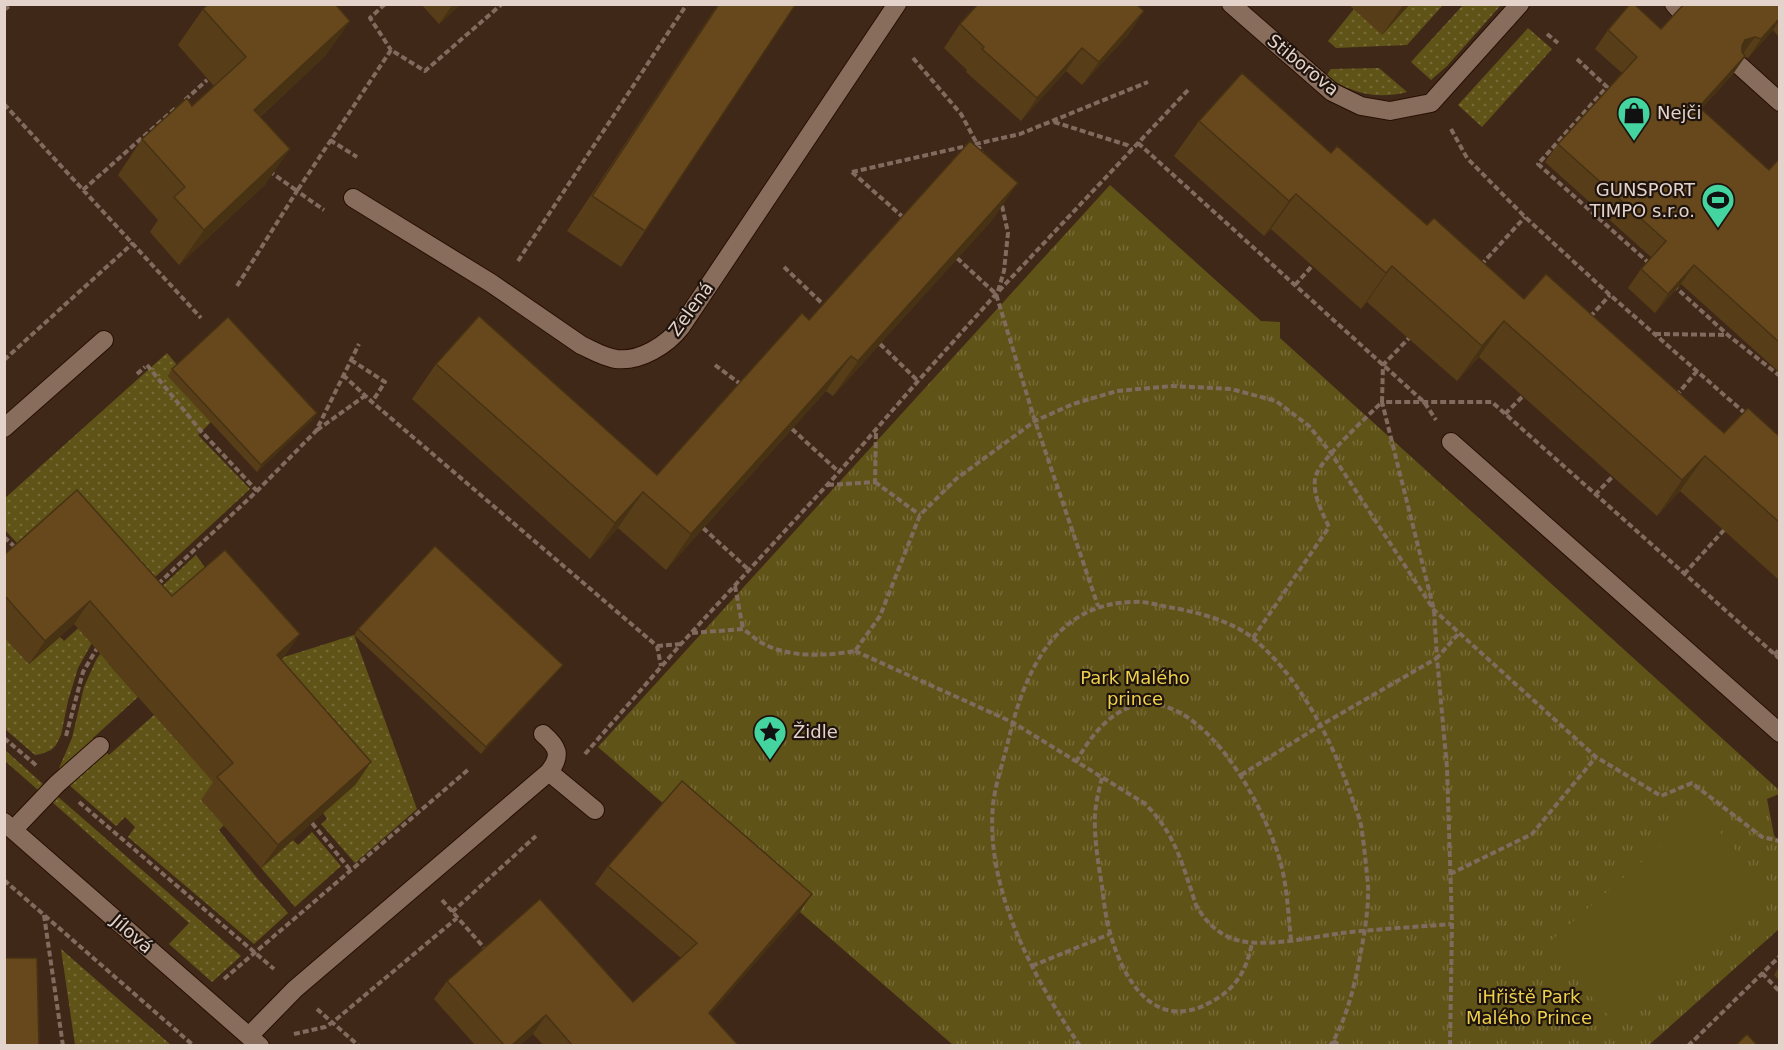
<svg xmlns="http://www.w3.org/2000/svg" width="1784" height="1050" font-family="'DejaVu Sans',sans-serif">
<style>
.grass{fill:url(#grass-dots)}
.park{fill:url(#park-tufts)}
.pitch{fill:#605318}
.lines{fill:none;stroke-linecap:round;stroke-linejoin:round}
.lane-casing{stroke:#261003;stroke-width:20}
.street-casing{stroke:#261003;stroke-width:20}
.path{stroke:#806b5e;stroke-width:4;stroke-dasharray:6 3;stroke-linecap:butt}
.lane{stroke:#886c5c;stroke-width:18}
.street{stroke:#886c5c;stroke-width:18}
.wall{fill:#583e18}
.shaded-wall{fill:#473214}
.building{fill:#66481c;stroke:#473214;stroke-width:1.5}
.labels{text-anchor:middle;stroke-width:4.5;stroke-linejoin:round;paint-order:stroke}
.street-label{font-size:18px;fill:#e3d3ca;stroke:#1f140d}
.poi-label{font-size:18px;fill:#e3d3ca;stroke:#1f140d;text-anchor:start}
.park-label{font-size:18px;fill:#edd04b;stroke:#1f140d}
</style>
<defs>
<pattern id="grass-dots" width="8" height="8" patternUnits="userSpaceOnUse" patternTransform="scale(1.5)"><rect width="8" height="8" fill="#605318"/><path d="M2 2h.1M6 6h.1" fill="none" stroke="#776b38" stroke-width="1.8" stroke-linecap="round"/></pattern>
<pattern id="park-tufts" width="24" height="20" patternUnits="userSpaceOnUse" patternTransform="scale(1.5)"><rect width="24" height="20" fill="#605318"/><path d="M3 7l-1-3M5 7V3M7 7l1-3M15 17l-1-3M17 17v-4M19 17l1-3" fill="none" stroke="#776b38"/></pattern>
</defs>
<rect width="100%" height="100%" fill="#402819"/>
<path class="grass" d="M 1410,5 L 1443,5 L 1407,45 L 1336,48 L 1328,41 L 1354,9 Z
M 1463,5 L 1501,5 L 1447,66 L 1431,80 L 1411,62 Z
M 1528,28 L 1552,49 L 1482,127 L 1458,105 Z
M 1379,68 L 1407,92 C 1377,100 1351,93 1326,76 L 1331,69 Z
M 167,353 L 178,366 L 168,376 L 211,422 L 198,435 L 250,489 L 127,603 L 93,641 L 78,668 L 68,701 L 61,735 L 56,745 L 51,750 L 41,754 L 35,755 L 5,729 L 5,638 L 29,664 L 60,637 L 64,641 L 94,614 L 25,536 L 17,543 L 5,530 L 4,499 Z
M 196,555 L 209,573 L 108,663 L 138,697 L 93,738 L 95,741 L 57,773 L 72,738 L 84,687 L 96,660 L 109,641 L 158,590 Z
M 354,635 L 417,809 L 355,863 L 321,824 L 327,819 L 323,813 L 224,825 L 219,830 L 257,878 L 288,913 L 254,944 L 128,837 L 135,827 L 125,817 L 116,826 L 68,784 L 105,751 L 109,755 L 154,715 L 284,657 Z
M 5,750 L 43,784 L 38,790 L 5,761 Z
M 57,796 L 241,956 L 212,982 L 169,944 L 189,923 L 51,801 Z
M 312,832 L 341,866 L 295,907 L 261,868 L 293,840 L 298,845 Z
M 61,949 L 171,1045 L 75,1045 Z"/>
<path class="park" d="M 1110,185 L 1261,321 L 1280,322 L 1280,338 L 1779,790 L 1779,794 L 1767,799 L 1774,835 L 1779,843 L 1779,929 L 1649,1045 L 953,1045 L 670,799 L 665,805 L 598,747 Z"/>
<path class="pitch" d="M 1701,810 L 1773,894 L 1619,1028 L 1546,945 Z"/>
<g class="lines">
<g class="lane-casing">
<path id="lane" d="M 1674,4 L 1681,12
M 1740,66 L 1780,102
M 4,428 L 104,340
M 1451,442 L 1780,733
M 543,734 C 558,747 562,755 549,772
M 14,829 L 57,784 L 100,746
M 249,1036 L 295,989 L 549,772 L 595,810"/>
</g>
<g class="street-casing">
<path id="street" d="M 1231,4 L 1332,92 L 1361,106 L 1390,111 L 1431,103 L 1520,4
M 353,198 L 491,283 L 581,345 C 592,350 603,357 616,359 C 640,362 667,345 681,327 L 897,4
M 4,822 L 260,1046"/>
</g>
<path class="path" d="M 385,4 L 370,18 L 391,50
M 4,10 L 12,4
M 1547,34 L 1558,43
M 913,58 L 961,114 L 983,155
M 1577,59 L 1607,87 L 1538,164 L 1650,264
M 185,100 L 207,80
M 4,104 L 201,318
M 1054,122 L 1127,145 L 1132,150
M 1451,129 L 1467,158 L 1525,217 L 1610,295 L 1747,415
M 330,140 L 357,157
M 1138,143 L 1424,402 L 1436,420
M 269,171 L 297,191 L 391,50 L 425,71 L 502,4
M 852,172 L 1020,134 L 1148,82
M 852,172 L 905,219
M 83,190 L 177,107
M 957,258 L 996,294 L 1035,421 L 1098,606
M 518,261 L 687,4
M 1481,265 L 1525,217
M 784,267 L 827,308
M 1295,285 L 1312,266
M 1673,285 L 1729,336 L 1780,376
M 237,286 L 297,191 L 324,210
M 998,291 L 1004,271 L 1008,233 L 1001,201
M 1590,317 L 1610,295
M 1655,334 L 1728,335
M 880,344 L 918,381
M 4,360 L 133,243
M 351,360 L 385,382 L 372,402
M 147,365 L 200,430 L 257,491
M 715,365 L 743,386
M 137,374 L 145,367
M 343,375 L 372,402 L 657,646 L 661,666
M 1676,396 L 1697,371
M 1505,414 L 1523,396
M 792,429 L 839,472
M 317,430 L 366,395
M 875,482 L 920,515
M 828,485 L 875,482 L 876,432
M 1595,495 L 1613,476
M 703,528 L 749,570
M 4,537 L 16,548
M 1684,574 L 1724,530
M 158,584 L 257,491 L 316,431 L 359,344
M 735,586 L 743,629
M 692,633 L 743,629 C 749,633 755,639 762,643 C 789,658 826,656 855,651 L 880,616 L 920,515 L 956,479 L 1035,421 L 1073,404 L 1117,391 L 1172,386 L 1231,389 L 1276,401 L 1309,426 L 1331,453 L 1434,610 L 1596,757 L 1661,796 L 1692,783 L 1762,837 L 1780,841
M 1253,638 L 1329,527 C 1322,512 1313,496 1315,479 C 1316,463 1369,415 1382,402 L 1383,365 L 1409,338
M 657,646 L 681,644
M 855,651 L 1012,722 L 1144,803 C 1175,832 1183,866 1196,905 C 1206,923 1221,937 1241,941 C 1268,947 1314,937 1342,933 C 1378,929 1415,927 1452,924
M 1774,655 L 1780,649
M 66,736 L 83,672 L 99,645
M 4,738 L 37,766
M 585,754 L 681,644 L 839,472 L 918,381 L 996,294 L 1189,89
M 1076,762 C 1153,623 1249,766 1278,854 C 1287,881 1288,912 1291,940
M 1241,775 L 1321,725 L 1437,658 L 1434,610 L 1382,402 L 1492,402 L 1780,659
M 1102,778 C 1099,789 1096,802 1095,814 C 1094,838 1098,862 1102,886 C 1104,903 1106,920 1111,936 C 1124,981 1155,1032 1209,1003 C 1236,989 1246,972 1252,943
M 79,802 L 274,969
M 312,823 L 351,871
M 1450,874 L 1532,834 L 1596,757
M 4,880 L 194,1046
M 442,900 L 487,951
M 452,912 L 536,836
M 44,915 L 63,1046
M 1032,966 L 1110,934
M 1762,973 L 1780,992
M 224,979 L 469,769
M 317,1009 L 359,1046
M 294,1034 L 325,1027 L 333,1022 L 457,918
M 1333,1041 L 1342,1046
M 1080,1046 C 1034,979 985,889 993,805 C 995,786 1002,765 1007,746 C 1023,676 1052,603 1134,602 C 1147,601 1160,606 1173,608 C 1198,612 1234,622 1254,639 C 1300,678 1333,742 1352,798 C 1355,807 1359,816 1361,825 C 1364,844 1366,865 1368,885 C 1369,912 1363,941 1358,967 C 1353,992 1344,1025 1330,1046
M 1450,1046 L 1452,924 L 1447,768 L 1437,658 L 1459,633
M 1688,1046 L 1780,956"/>
<use href="#lane" class="lane"/>
<use href="#street" class="street"/>
</g>
<path class="wall" d="M 421,4 L 461,4 L 439,24 Z
M 718,4 L 796,4 L 645,231 L 621,267 L 567,231 Z
M 1348,4 L 1410,4 L 1382,35 Z
M 1779,4 L 1779,37 L 1773,30 L 1748,58 L 1745,57 L 1733,74 L 1701,109 L 1769,170 L 1779,159 L 1779,372 L 1681,284 L 1655,313 L 1628,288 L 1641,269 L 1651,257 L 1545,162 L 1558,144 L 1622,73 L 1595,49 L 1608,30 L 1661,29 Z
M 203,9 L 350,21 L 325,56 L 260,117 L 265,185 L 179,265 L 150,232 L 158,220 L 118,175 L 142,139 L 192,106 L 214,86 L 178,45 Z
M 1144,11 L 1128,35 L 1082,85 L 1066,71 L 1021,121 L 966,72 L 967,70 L 944,48 L 960,24 Z
M 1199,121 L 1331,153 L 1427,225 L 1524,299 L 1724,433 L 1779,436 L 1779,580 L 1680,491 L 1657,516 L 1479,357 L 1457,381 L 1367,302 L 1361,309 L 1271,229 L 1264,236 L 1174,156 Z
M 993,219 L 833,396 L 826,391 L 666,570 L 618,528 L 590,559 L 412,399 L 436,364 L 657,475 L 809,320 Z
M 172,369 L 317,413 L 312,420 L 257,472 L 168,376 Z
M 4,555 L 172,596 L 284,657 L 281,660 L 371,762 L 355,785 L 261,868 L 201,800 L 213,782 L 74,624 L 29,664 L 4,637 Z
M 358,629 L 558,671 L 481,754 L 354,635 Z
M 608,866 L 800,912 L 710,1014 L 739,1046 L 544,1046 L 533,1034 L 519,1046 L 476,1046 L 434,999 L 447,981 L 633,1002 L 681,958 L 595,884 Z
M 1779,967 L 1779,980 L 1774,975 Z"/>
<path class="shaded-wall" d="M 453,4 L 461,4 L 439,24 Z
M 1404,4 L 1410,4 L 1382,35 Z
M 1144,11 L 1128,35 L 1082,85 L 1099,62 Z
M 1779,19 L 1779,21 L 1773,30 L 1748,58 L 1761,39 Z
M 350,21 L 325,56 L 229,145 L 254,110 Z
M 1755,37 L 1742,55 L 1732,58 L 1745,40 Z
M 1082,48 L 1066,71 L 1021,121 L 1037,98 Z
M 1745,56 L 1733,74 L 1686,125 L 1699,107 Z
M 290,149 L 265,185 L 179,265 L 204,230 Z
M 1018,183 L 993,219 L 833,396 L 858,361 Z
M 1296,194 L 1271,229 L 1264,236 L 1289,201 Z
M 1694,265 L 1681,284 L 1655,313 L 1668,294 Z
M 1392,266 L 1367,302 L 1361,309 L 1386,273 Z
M 1504,321 L 1479,357 L 1457,381 L 1482,346 Z
M 851,356 L 826,391 L 666,570 L 691,534 Z
M 317,413 L 312,420 L 257,472 L 261,465 Z
M 1705,456 L 1680,491 L 1657,516 L 1682,480 Z
M 643,492 L 618,528 L 590,559 L 615,523 Z
M 90,601 L 74,624 L 29,664 L 45,641 Z
M 300,634 L 284,657 L 261,678 L 277,655 Z
M 563,665 L 558,671 L 481,754 L 486,747 Z
M 371,762 L 355,785 L 261,868 L 278,845 Z
M 812,894 L 800,912 L 696,1031 L 709,1013 Z
M 546,1015 L 533,1034 L 519,1046 L 511,1046 Z"/>
<path class="building" d="M 208,4 L 335,4 L 350,21 L 254,110 L 290,149 L 204,230 L 174,197 L 185,187 L 142,139 L 187,98 L 192,106 L 246,57 L 203,9 Z
M 719,4 L 796,4 L 645,231 L 592,196 Z
M 978,4 L 1136,4 L 1144,11 L 1099,62 L 1082,48 L 1037,98 L 982,49 L 984,47 L 960,24 Z
M 1630,4 L 1634,4 L 1661,29 L 1684,4 L 1779,4 L 1779,19 L 1761,39 L 1755,37 L 1745,40 L 1742,46 L 1742,52 L 1745,56 L 1699,107 L 1769,170 L 1779,159 L 1779,342 L 1694,265 L 1668,294 L 1641,269 L 1666,241 L 1558,144 L 1637,57 L 1608,30 Z
M 1242,73 L 1331,153 L 1337,146 L 1427,225 L 1434,218 L 1524,299 L 1546,274 L 1724,433 L 1748,408 L 1779,436 L 1779,522 L 1705,456 L 1682,480 L 1504,321 L 1482,346 L 1392,266 L 1386,273 L 1296,194 L 1289,201 L 1199,121 Z
M 970,141 L 1018,183 L 858,361 L 851,356 L 691,534 L 643,492 L 615,523 L 436,364 L 479,316 L 657,475 L 802,313 L 809,320 Z
M 228,317 L 317,413 L 261,465 L 172,369 Z
M 77,490 L 172,596 L 225,550 L 300,634 L 277,655 L 371,762 L 278,845 L 217,777 L 233,763 L 90,601 L 45,641 L 4,595 L 4,555 Z
M 435,546 L 563,665 L 486,747 L 358,629 Z
M 682,781 L 812,894 L 709,1013 L 739,1046 L 573,1046 L 546,1015 L 511,1046 L 505,1046 L 447,981 L 540,899 L 633,1002 L 697,943 L 608,866 Z
M 4,958 L 37,958 L 39,1046 L 4,1046 Z
M 1747,1034 L 1758,1046 L 1735,1046 Z"/>
<defs>
<g id="shop-pin" transform="scale(1.725)"><path d="M0 17L-7.5 6A9.5 9.5 0 1 1 7.5 6Z" fill="#44d49f" stroke="#1f140d"/><path d="M-5-2.5h2.3a2.7 3.5 0 0 1 5.4 0H5L5.5 6h-11ZM-1.5-2.5h3a1.5 2.3 0 0 0-3 0Z" fill="#111"/></g>
<g id="stadium-pin" transform="scale(1.725)"><path d="M0 17L-7.5 6A9.5 9.5 0 1 1 7.5 6Z" fill="#44d49f" stroke="#1f140d"/><path d="M0-5a6.5 5 0 1 0 0 10a6.5 5 0 1 0 0-10ZM-3.5-1.8h7v3.6h-7Z" fill="#111"/></g>
<g id="sight-pin" transform="scale(1.725)"><path d="M0 17L-7.5 6A9.5 9.5 0 1 1 7.5 6Z" fill="#44d49f" stroke="#1f140d"/><path d="M0-6L1.8-2.2L6-1.7L2.9 1.2L3.7 5.4L0 3.3L-3.7 5.4L-2.9 1.2L-6-1.7L-1.8-2.2Z" fill="#111"/></g>
</defs>
<g fill-rule="evenodd">
<use href="#shop-pin" x="1634" y="113"/>
<use href="#stadium-pin" x="1718" y="200"/>
<use href="#sight-pin" x="770" y="732"/>
</g>
<g class="labels">
<g class="street-label">
<text transform="translate(1303 65) rotate(39)" y="6">Stiborova</text>
<text transform="translate(691 309) rotate(-54)" y="6">Zelená</text>
<text transform="translate(132 934) rotate(41)" y="6">Jílová</text>
</g>
<g class="poi-label">
<text x="1657" y="119">Nejči</text>
<text x="1695" y="196" text-anchor="end">GUNSPORT<tspan x="1695" dy="21">TIMPO s.r.o.</tspan></text>
<text x="793" y="738">Židle</text>
</g>
<g class="park-label">
<text x="1135" y="684">Park Malého<tspan x="1135" dy="21">prince</tspan></text>
<text x="1529" y="1003">iHřiště Park<tspan x="1529" dy="21">Malého Prince</tspan></text>
</g>
</g>
<rect width="1784" height="1050" fill="none" stroke="#e3d3ca" stroke-width="12"/>
</svg>
